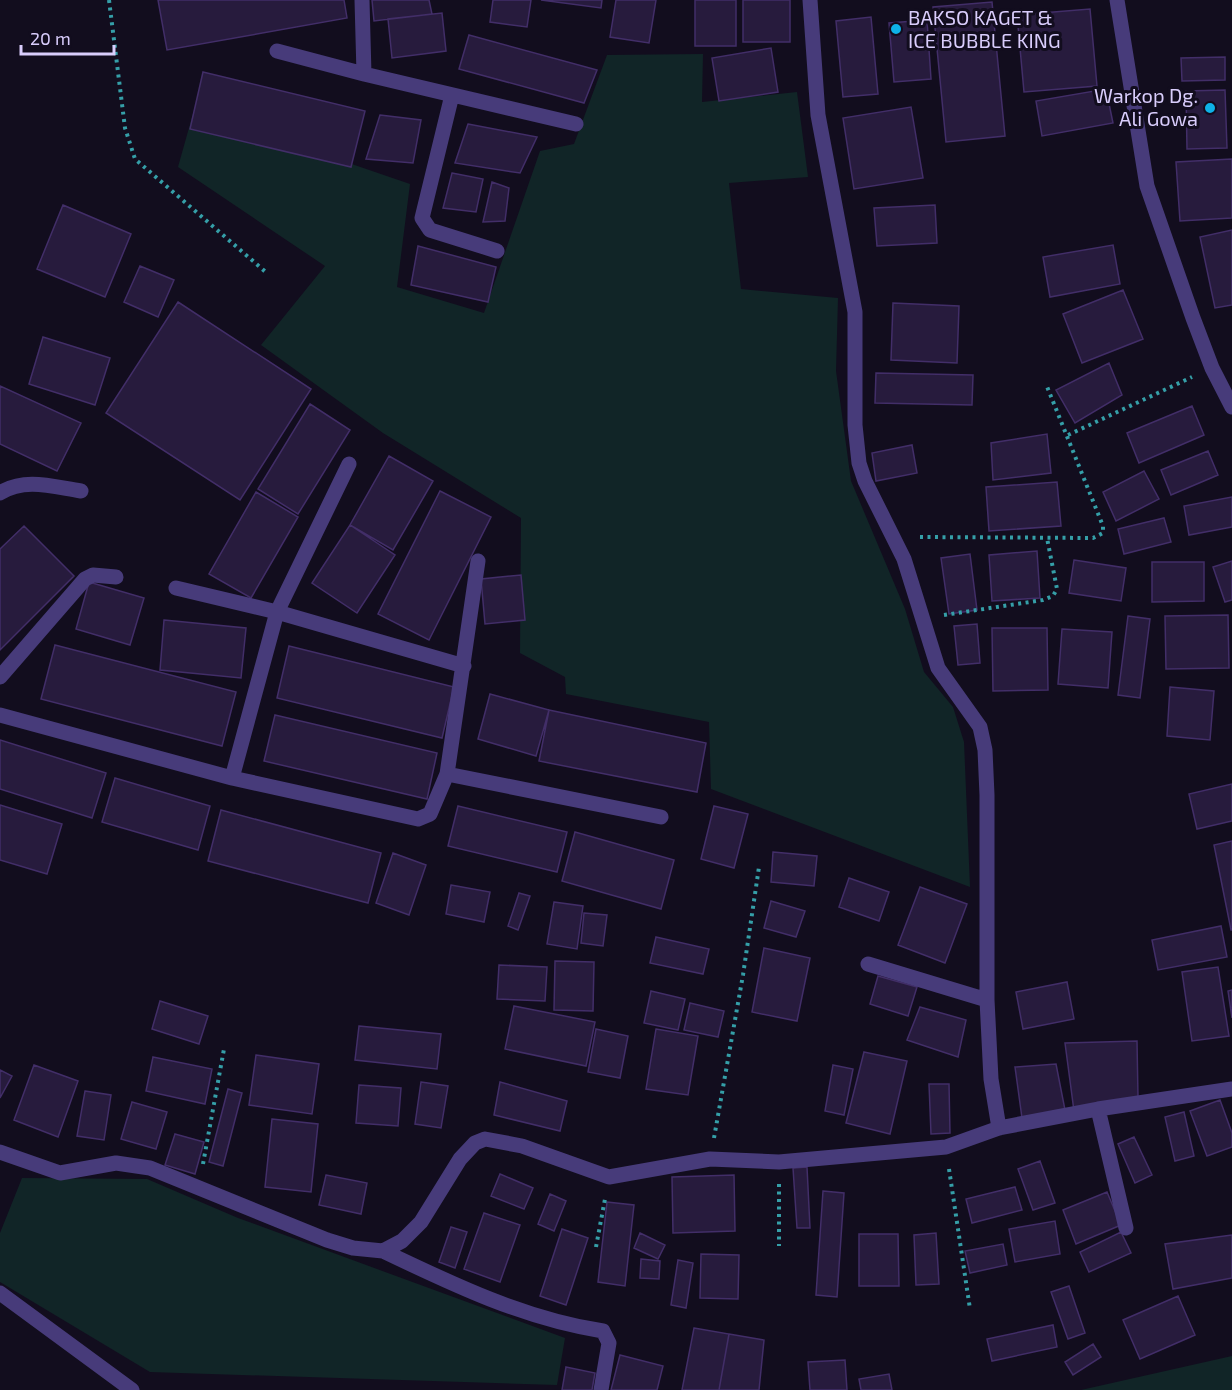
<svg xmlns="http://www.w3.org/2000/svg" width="1232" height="1390" font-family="'Exo 2',sans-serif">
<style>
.green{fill:#112527}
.building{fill:#271b3d;stroke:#422e68;stroke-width:1.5}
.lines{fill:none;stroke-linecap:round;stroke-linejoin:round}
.path{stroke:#359fa8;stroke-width:4;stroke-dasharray:3 4.5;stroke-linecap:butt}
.service{stroke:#473b7a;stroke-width:15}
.minor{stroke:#473b7a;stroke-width:15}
.poi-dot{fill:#0eb2e7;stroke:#120d1e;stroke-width:2}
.labels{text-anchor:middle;stroke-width:6;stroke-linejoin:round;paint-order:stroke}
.poi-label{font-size:20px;fill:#d9cdfc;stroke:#120d1e;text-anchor:start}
</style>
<rect width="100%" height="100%" fill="#120d1e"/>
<path class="green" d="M 703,54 L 702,102 L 797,92 L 808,177 L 729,183 L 741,289 L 838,298 L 836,371 L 851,481 L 905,609 L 924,672 L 953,707 L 964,742 L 970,887 L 711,789 L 709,722 L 566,694 L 565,677 L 520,653 L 521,518 L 383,433 L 261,345 L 325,266 L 178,167 L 194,110 L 410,184 L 397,287 L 484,313 L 540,151 L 574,144 L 607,55 Z
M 22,1178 L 147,1179 L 238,1218 L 565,1338 L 557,1385 L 150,1372 L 0,1282 L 0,1233 Z
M 1232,1356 L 1232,1390 L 1081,1390 Z"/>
<path class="building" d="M 158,0 L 344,0 L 347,18 L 167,50 Z
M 372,0 L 429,0 L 432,14 L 374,21 Z
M 493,0 L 531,0 L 527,27 L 490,22 Z
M 541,0 L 602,0 L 601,8 Z
M 616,0 L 656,0 L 649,43 L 610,37 Z
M 695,0 L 736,0 L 736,46 L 695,46 Z
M 743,0 L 790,0 L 790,42 L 743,42 Z
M 992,2 L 1005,136 L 946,142 L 933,7 Z
M 1090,9 L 1097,86 L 1024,92 L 1017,15 Z
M 442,13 L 446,51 L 392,58 L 388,19 Z
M 871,17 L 878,94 L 843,97 L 836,21 Z
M 927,20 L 931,79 L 894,82 L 889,23 Z
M 469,35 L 597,70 L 584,103 L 459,69 Z
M 771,48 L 778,92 L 719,101 L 712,58 Z
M 1225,57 L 1225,80 L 1182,81 L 1181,58 Z
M 203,72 L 365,111 L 351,167 L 190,129 Z
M 1106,89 L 1113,123 L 1042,136 L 1036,101 Z
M 1225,90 L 1227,148 L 1187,149 L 1186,91 Z
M 911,107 L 923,178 L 854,189 L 843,118 Z
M 380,115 L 421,120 L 413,163 L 366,159 Z
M 468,124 L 537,137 L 520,173 L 455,163 Z
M 1232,159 L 1232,218 L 1180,221 L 1176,162 Z
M 452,173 L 483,179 L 476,212 L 443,208 Z
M 492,182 L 509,188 L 505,221 L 483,222 Z
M 63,205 L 131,234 L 105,297 L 37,269 Z
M 935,205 L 937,243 L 877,246 L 874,208 Z
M 1232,230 L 1232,305 L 1215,308 L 1200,237 Z
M 1113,245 L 1120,284 L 1050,297 L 1043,257 Z
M 418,246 L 496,267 L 488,302 L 411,285 Z
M 140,266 L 174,280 L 158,317 L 124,302 Z
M 1123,290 L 1143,339 L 1082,363 L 1063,314 Z
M 178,302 L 311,389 L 240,500 L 106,413 Z
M 893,303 L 959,306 L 957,363 L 891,360 Z
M 43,337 L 110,358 L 95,405 L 29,384 Z
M 1109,363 L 1122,395 L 1075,423 L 1056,390 Z
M 876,373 L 973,375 L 972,405 L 875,403 Z
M 0,386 L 81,423 L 57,471 L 0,444 Z
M 310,404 L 350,430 L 298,514 L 258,489 Z
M 1192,406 L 1204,435 L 1139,463 L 1127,433 Z
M 1047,434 L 1051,473 L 993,480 L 991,443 Z
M 912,445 L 917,473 L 876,481 L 872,453 Z
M 1208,451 L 1218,475 L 1171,495 L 1161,470 Z
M 389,456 L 433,481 L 393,550 L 350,525 Z
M 1144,471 L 1159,499 L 1116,521 L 1103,492 Z
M 1057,482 L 1061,526 L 989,531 L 986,487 Z
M 440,491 L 491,517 L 429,640 L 378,614 Z
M 256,492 L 298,517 L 251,598 L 209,574 Z
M 1232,497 L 1232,527 L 1189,535 L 1184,506 Z
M 1164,518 L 1171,542 L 1124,554 L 1118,529 Z
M 350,525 L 395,555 L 357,613 L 312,583 Z
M 24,526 L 74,576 L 0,650 L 0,549 Z
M 1037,551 L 1040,598 L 992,601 L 989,555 Z
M 970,554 L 977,610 L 949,614 L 941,558 Z
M 1074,560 L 1126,568 L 1121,601 L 1069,593 Z
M 1232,561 L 1232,600 L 1225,602 L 1213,567 Z
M 1152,562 L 1204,562 L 1204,601 L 1152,602 Z
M 521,575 L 525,620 L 485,624 L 481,579 Z
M 89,582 L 144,598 L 130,645 L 76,629 Z
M 1228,615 L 1229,668 L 1166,669 L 1165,616 Z
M 1128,616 L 1150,619 L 1140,698 L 1118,695 Z
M 164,620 L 246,628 L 241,678 L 160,670 Z
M 977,624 L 980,663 L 958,665 L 954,626 Z
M 992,628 L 1047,628 L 1048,690 L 993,691 Z
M 1062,629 L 1112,632 L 1108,688 L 1058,684 Z
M 55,645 L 236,692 L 222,746 L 41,699 Z
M 289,646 L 454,687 L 442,738 L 277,698 Z
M 1170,687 L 1214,691 L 1210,740 L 1167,736 Z
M 490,694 L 549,710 L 536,756 L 478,739 Z
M 549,710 L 706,743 L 697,792 L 539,761 Z
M 275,715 L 437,753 L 427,799 L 264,761 Z
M 0,740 L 106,773 L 92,818 L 0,789 Z
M 115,778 L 210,806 L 198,850 L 102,822 Z
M 1232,784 L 1232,821 L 1197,829 L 1189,794 Z
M 0,805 L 62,824 L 47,874 L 0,860 Z
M 458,806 L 567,832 L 557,872 L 448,846 Z
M 714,806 L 748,814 L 734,868 L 701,859 Z
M 221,810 L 381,853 L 368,903 L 208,861 Z
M 575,832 L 674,860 L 661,909 L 562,881 Z
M 1232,841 L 1232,930 L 1231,930 L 1214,845 Z
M 773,852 L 817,856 L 814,886 L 771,882 Z
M 393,853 L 426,865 L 409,915 L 376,903 Z
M 849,878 L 889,892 L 879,921 L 839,907 Z
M 451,885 L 490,892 L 484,922 L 446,914 Z
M 920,887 L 967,904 L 945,963 L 898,945 Z
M 519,893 L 530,896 L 518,930 L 508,926 Z
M 771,901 L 805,911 L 796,937 L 764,928 Z
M 554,902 L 583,906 L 577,949 L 547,944 Z
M 584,913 L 607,915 L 603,946 L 581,943 Z
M 1221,926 L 1227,957 L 1158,970 L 1152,940 Z
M 656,937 L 709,949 L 703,974 L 650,963 Z
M 764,948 L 810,958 L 797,1021 L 752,1012 Z
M 555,961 L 594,962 L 593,1011 L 554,1010 Z
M 499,965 L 547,967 L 545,1001 L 497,999 Z
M 1218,967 L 1229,1036 L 1192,1041 L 1182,972 Z
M 878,976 L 917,987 L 908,1016 L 870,1004 Z
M 1067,982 L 1074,1019 L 1023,1029 L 1016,992 Z
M 1232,990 L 1232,1018 L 1228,991 Z
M 651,991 L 685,999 L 678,1030 L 644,1023 Z
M 160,1001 L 208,1016 L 199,1044 L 152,1029 Z
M 690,1003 L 724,1011 L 718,1037 L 684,1030 Z
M 514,1006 L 595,1022 L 586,1066 L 505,1049 Z
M 920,1007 L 966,1020 L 958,1057 L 907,1040 Z
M 359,1026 L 441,1034 L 437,1069 L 355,1060 Z
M 596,1029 L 628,1036 L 620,1078 L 588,1072 Z
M 656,1029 L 698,1036 L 688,1095 L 646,1089 Z
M 1137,1041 L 1138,1097 L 1074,1111 L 1065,1043 Z
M 864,1052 L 907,1061 L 890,1134 L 846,1123 Z
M 256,1055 L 319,1064 L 312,1114 L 249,1105 Z
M 153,1057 L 212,1069 L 205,1104 L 146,1091 Z
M 1056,1064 L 1066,1115 L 1022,1118 L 1015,1067 Z
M 34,1065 L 78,1081 L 58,1137 L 14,1120 Z
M 833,1065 L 853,1069 L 844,1115 L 825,1111 Z
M 0,1070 L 12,1076 L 0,1098 Z
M 421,1082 L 448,1086 L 441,1128 L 415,1124 Z
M 500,1082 L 567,1101 L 560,1131 L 494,1115 Z
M 929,1084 L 949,1084 L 950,1133 L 931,1134 Z
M 359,1085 L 401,1088 L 398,1126 L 356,1123 Z
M 228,1089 L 242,1093 L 223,1166 L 209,1162 Z
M 85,1091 L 111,1095 L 104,1140 L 77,1136 Z
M 1220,1100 L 1232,1133 L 1232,1147 L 1207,1156 L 1190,1111 Z
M 132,1102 L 167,1112 L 156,1149 L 121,1139 Z
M 1184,1112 L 1194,1156 L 1175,1161 L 1165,1117 Z
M 272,1119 L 318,1124 L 311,1192 L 265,1187 Z
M 175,1134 L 204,1142 L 195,1174 L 165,1165 Z
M 1134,1137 L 1152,1175 L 1135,1183 L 1118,1144 Z
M 1040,1161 L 1055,1203 L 1033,1210 L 1018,1169 Z
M 807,1167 L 810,1228 L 797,1228 L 793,1168 Z
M 500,1174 L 533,1188 L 524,1209 L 491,1196 Z
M 326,1175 L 367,1183 L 361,1214 L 319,1205 Z
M 734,1175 L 735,1231 L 673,1233 L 672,1177 Z
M 1015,1187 L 1022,1210 L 972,1223 L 966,1199 Z
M 823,1191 L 844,1193 L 837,1297 L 816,1295 Z
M 1107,1192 L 1121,1225 L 1076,1244 L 1063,1210 Z
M 550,1194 L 566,1201 L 554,1231 L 538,1224 Z
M 607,1202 L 634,1205 L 625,1286 L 598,1282 Z
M 484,1213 L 520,1225 L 500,1282 L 464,1269 Z
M 1055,1221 L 1060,1254 L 1015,1262 L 1009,1229 Z
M 451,1227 L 467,1232 L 455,1268 L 439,1262 Z
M 562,1229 L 588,1238 L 566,1305 L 540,1296 Z
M 1121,1232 L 1131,1253 L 1089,1272 L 1080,1252 Z
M 640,1233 L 665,1245 L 658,1259 L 634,1248 Z
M 936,1233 L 939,1284 L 916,1285 L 914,1235 Z
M 859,1234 L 898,1234 L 899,1286 L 859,1286 Z
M 1232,1235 L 1232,1278 L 1173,1289 L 1165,1244 Z
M 1003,1244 L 1007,1265 L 970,1273 L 965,1251 Z
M 701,1254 L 739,1255 L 738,1299 L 700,1298 Z
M 641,1259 L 660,1261 L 659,1279 L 640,1278 Z
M 678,1260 L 693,1263 L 686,1308 L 671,1305 Z
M 1069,1286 L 1085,1333 L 1068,1339 L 1051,1292 Z
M 1178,1296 L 1195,1335 L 1140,1359 L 1123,1320 Z
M 1053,1325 L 1057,1347 L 992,1361 L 987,1339 Z
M 694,1328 L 729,1334 L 719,1390 L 682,1390 Z
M 729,1334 L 764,1340 L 759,1390 L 719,1390 Z
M 1093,1344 L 1101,1357 L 1073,1375 L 1065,1362 Z
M 620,1355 L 663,1366 L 657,1390 L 611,1390 Z
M 845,1360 L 847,1390 L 810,1390 L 808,1362 Z
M 566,1367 L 595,1373 L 592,1390 L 562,1390 Z
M 889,1374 L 892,1390 L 861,1390 L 859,1379 Z"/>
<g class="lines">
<path class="path" d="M 109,0 L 125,128 L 135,159 L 268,274
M 1068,435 L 1192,377
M 920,537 L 1093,538 L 1103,533 L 1103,526 L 1046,384
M 944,615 L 1043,600 L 1053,596 L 1057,589 L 1047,538
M 714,1138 L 743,975 L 759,867
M 203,1164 L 224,1049
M 949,1169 L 970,1309
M 779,1184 L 779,1246
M 596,1247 L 605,1199"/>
<path class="service" d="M 0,493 C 25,477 54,487 81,491
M 0,1293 L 132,1390"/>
<path class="minor" d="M 810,0 L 818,115 L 855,312 L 855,425 L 859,463 L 865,481 L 904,559 L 938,668 L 980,727 L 985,750 L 987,795 L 987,1000 L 991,1079 L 999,1128
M 1117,0 L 1147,186 L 1193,318 L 1212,368 L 1232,407
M 277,51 L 364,74 L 362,0
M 364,74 L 576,124
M 452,95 L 422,218 L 430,230 L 497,251
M 176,588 L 277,612 L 464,666
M 0,677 L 85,579 L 93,575 L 116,577
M 0,715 L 232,778 L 418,819 L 430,814 L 447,774 L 661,817
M 447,774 L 478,561
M 232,778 L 277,612 L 349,464
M 868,964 L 987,1000
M 1098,1109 L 1126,1228
M 0,1152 L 60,1173 L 116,1163 L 150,1168 L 327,1240 L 353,1248 L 383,1251 L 402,1241 L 421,1222 L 460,1159 L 475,1143 L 485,1139 L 522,1146 L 609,1177 L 710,1159 L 779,1162 L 946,1147 L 999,1128 L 1098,1109 L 1232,1089
M 383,1251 C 454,1285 525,1319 603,1331 L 609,1343 L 601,1390"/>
</g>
<g class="poi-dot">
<circle cx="896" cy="29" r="6"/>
<circle cx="1210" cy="108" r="6"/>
</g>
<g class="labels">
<g class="poi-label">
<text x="908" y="25">BAKSO KAGET &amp;<tspan x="908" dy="23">ICE BUBBLE KING</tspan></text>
<text x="1198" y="103" text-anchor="end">Warkop Dg.<tspan x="1198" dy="23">Ali Gowa</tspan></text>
</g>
</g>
<path d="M21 45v9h93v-9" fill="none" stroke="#d9cdfc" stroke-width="3"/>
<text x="30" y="45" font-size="18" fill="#d9cdfc" stroke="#120d1e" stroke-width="4.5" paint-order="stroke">20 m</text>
</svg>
